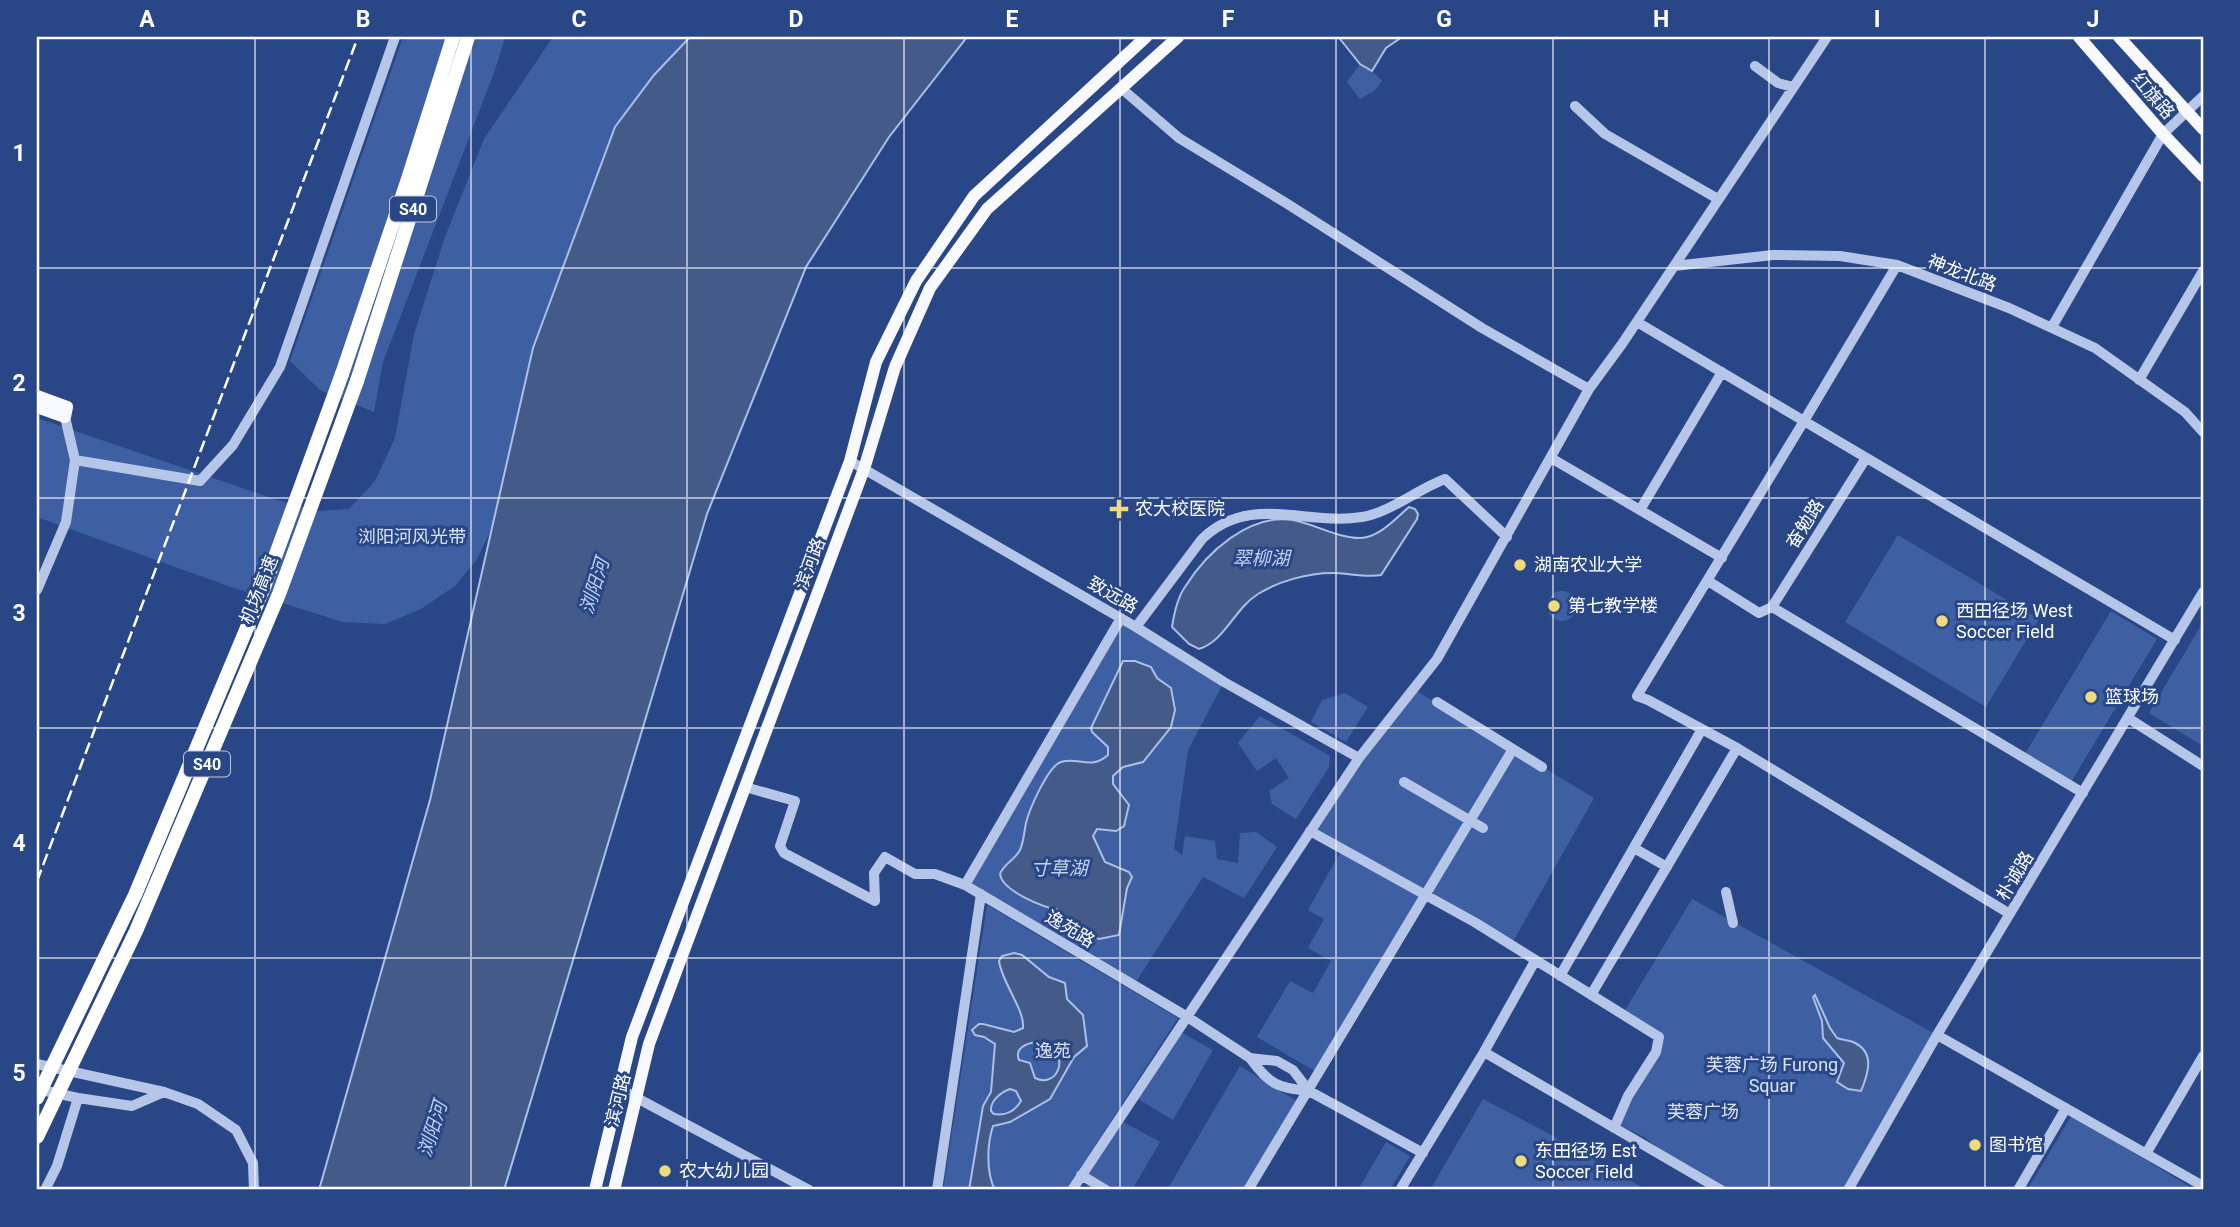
<svg xmlns="http://www.w3.org/2000/svg" width="2240" height="1227" font-family="Roboto,'Noto Sans SC',sans-serif">
<style>
.green{fill:#3e60a3}
.water{fill:#445a88;stroke:#aac0e8;stroke-width:2;fill-rule:evenodd}
.lines{fill:none;stroke-linecap:round;stroke-linejoin:round}
.minor{stroke:#b5c6e8;stroke-width:10}
.major{stroke:#f7f9fe;stroke-width:12}
.highway{stroke:#fff;stroke-width:14}
.rail{stroke:#fff;stroke-width:2.5;stroke-dasharray:12 5;stroke-linecap:butt}
.highway-bridge{stroke:#fff;stroke-width:14}
.grid{fill:none;stroke:#fff;stroke-width:2;stroke-opacity:0.55}
.poi-dot{fill:#efdb7c;stroke:#294787;stroke-width:2.5}
.labels{text-anchor:middle;stroke-width:6;stroke-linejoin:round;paint-order:stroke}
.shield{fill:#294787;stroke:#bfc8db;stroke-width:2}
.shield-label{font-size:16px;font-weight:bold;fill:#fff}
.street-label{font-size:18px;fill:#fff;stroke:#294787}
.poi-label{font-size:18px;fill:#fff;stroke:#294787;text-anchor:start}
.park-label{font-size:18px;fill:#d9e3f6;stroke:#294787}
.water-label{font-size:19px;font-style:italic;fill:#c1d1ef;stroke:#294787}
.neatline{fill:none;stroke:#fff;stroke-width:2.5}
.grid-label{font-size:23px;text-anchor:middle;font-weight:bold;fill:#fff}
</style>
<rect width="100%" height="100%" fill="#294787"/>
<path class="green" d="M 403,37 L 505,37 L 495,70 L 383,362 L 374,412 L 320,390 L 290,361 Z
M 553,37 L 690,37 L 654,75 L 615,127 L 533,347 L 494,524 L 477,559 L 455,586 L 421,609 L 385,624 L 343,622 L 228,586 L 37,517 L 37,418 L 274,499 L 317,511 L 349,509 L 375,481 L 395,438 L 414,334 L 445,237 L 484,139 Z
M 1360,64 L 1372,71 L 1382,81 L 1374,91 L 1360,99 L 1347,82 Z
M 1898,535 L 2039,619 L 1986,707 L 1845,622 Z
M1547 606a15 15 0 1 1 30 0a15 15 0 1 1-30 0Z
M 2111,611 L 2157,639 L 2071,782 L 2025,754 Z
M 1121,618 L 1224,682 L 1188,750 L 1174,849 L 1182,855 L 1185,836 L 1215,841 L 1217,859 L 1238,863 L 1240,833 L 1256,832 L 1277,847 L 1244,898 L 1203,877 L 1134,985 L 965,885 Z
M 2203,622 L 2203,746 L 2149,713 Z
M 1413,689 L 1594,798 L 1511,945 L 1426,897 L 1318,1073 L 1257,1037 L 1290,981 L 1313,993 L 1331,961 L 1308,948 L 1324,919 L 1308,910 L 1342,849 L 1310,831 Z
M 1345,693 L 1368,707 L 1346,742 L 1311,722 L 1322,700 Z
M 1260,716 L 1330,756 L 1329,767 L 1296,819 L 1272,804 L 1269,791 L 1289,778 L 1276,758 L 1257,771 L 1238,743 Z
M 1692,899 L 1937,1035 L 1848,1190 L 1721,1190 L 1691,1173 L 1644,1137 L 1620,1125 L 1636,1077 L 1663,1035 L 1624,1012 Z
M 987,905 L 1178,1018 L 1066,1190 L 943,1190 Z
M 1177,1030 L 1213,1050 L 1173,1120 L 1133,1096 Z
M 1240,1066 L 1300,1103 L 1248,1190 L 1167,1190 Z
M 1483,1099 L 1544,1131 L 1647,1190 L 1430,1190 Z
M 2072,1115 L 2195,1190 L 2027,1190 Z
M 1118,1119 L 1160,1142 L 1132,1190 L 1106,1190 L 1081,1175 Z
M 1386,1142 L 1410,1156 L 1390,1190 L 1358,1190 Z"/>
<path class="water" d="M 690,37 L 967,37 L 889,137 L 806,267 L 707,514 L 504,1190 L 319,1190 L 430,800 L 533,348 L 615,127 L 654,75 Z
M 1340,37 L 1402,37 L 1386,48 L 1372,71 L 1360,64 L 1340,39 Z
M 1409,507 L 1415,509 L 1418,514 L 1417,519 L 1381,575 C 1366,578 1348,573 1332,573 C 1308,573 1279,581 1258,594 C 1235,608 1225,641 1199,649 L 1189,644 L 1172,627 C 1174,614 1177,598 1185,587 C 1206,553 1249,513 1293,520 C 1315,524 1337,538 1360,538 C 1379,538 1396,518 1409,507 Z
M 1123,661 L 1135,661 L 1151,667 L 1157,678 L 1171,688 L 1175,710 L 1171,727 L 1143,762 L 1123,767 L 1113,776 L 1113,784 L 1129,805 L 1124,826 L 1116,831 L 1097,829 L 1093,836 L 1105,862 L 1129,872 L 1132,877 L 1127,888 L 1119,935 L 1099,939 L 1067,925 L 1060,910 C 1044,908 1002,891 1000,874 C 1004,863 1015,860 1020,850 C 1024,841 1024,832 1026,823 C 1029,810 1048,766 1061,762 C 1078,756 1090,771 1108,755 L 1108,747 L 1092,732 L 1091,728 Z
M 1014,953 L 1022,955 L 1049,977 L 1065,983 L 1067,999 L 1083,1015 L 1087,1046 L 1074,1057 L 1050,1099 L 1010,1122 L 993,1126 C 987,1144 986,1173 995,1190 L 969,1190 L 983,1106 L 991,1092 L 995,1044 L 984,1037 L 975,1035 L 972,1030 L 979,1024 L 983,1024 L 1014,1032 L 1023,1028 C 1025,1010 1002,983 999,961 L 1002,956 ZM 1037,1042 C 1074,1049 1059,1090 1035,1078 L 1030,1063 L 1019,1060 C 1014,1048 1027,1043 1037,1042 ZM 1010,1089 L 1016,1091 L 1021,1101 C 1015,1111 1006,1116 994,1114 L 991,1111 C 990,1101 1001,1092 1010,1089 Z
M 1815,995 L 1830,1028 L 1837,1038 C 1842,1040 1848,1040 1853,1042 C 1876,1052 1868,1074 1861,1091 L 1848,1089 L 1837,1082 L 1844,1063 L 1823,1038 L 1822,1021 L 1813,997 Z"/>
<g class="lines">
<path class="minor" d="M 1755,66 L 1778,83 L 1793,87
M 1121,88 L 1179,138 L 1286,203 L 1482,328 L 1589,389
M 1575,106 L 1605,134 L 1718,199
M 1897,265 L 1804,421 L 2175,640
M 1674,266 L 1773,255 L 1840,256 L 1897,265 L 2009,308 L 2095,348 L 2185,412 L 2203,432
M 1637,322 L 1804,421 L 1637,696 L 1648,700 L 1737,748 L 2010,914
M 2052,327 L 2163,134 L 2203,96
M 2139,380 L 2203,271
M 1551,458 L 1722,558
M 75,460 L 200,481 L 233,445 L 280,367 L 395,37
M 850,461 L 1136,627 L 1224,682 L 1359,758
M 1640,510 L 1722,372
M 1708,581 L 1759,613 L 1772,607 L 2083,793
M 37,590 L 66,522 L 75,460 L 65,417
M 1772,607 L 1866,458
M 1121,618 L 965,885 L 1186,1016 L 1250,1058 L 1277,1061 L 1293,1070 L 1309,1091 L 1423,1153
M 1136,627 L 1202,539 C 1250,493 1305,526 1362,517 C 1389,513 1418,489 1445,479 L 1507,537
M 1437,702 L 1542,767
M 2128,718 L 2203,766
M 1404,782 L 1483,828
M 745,787 L 795,801 L 780,846 L 784,853 L 875,901 L 874,873 L 885,857 L 915,874 L 935,874 L 965,885
M 1310,831 L 1476,923 L 1659,1037 L 1656,1052 L 1628,1096 L 1614,1128
M 1634,848 L 1667,867
M 1726,892 L 1733,923
M 1560,976 L 1702,729
M 1591,995 L 1737,748
M 1937,1035 L 2203,1186
M 1484,1052 L 1721,1190
M 1250,1058 C 1269,1084 1277,1088 1309,1091
M 37,1064 L 164,1092 L 198,1104 L 236,1130 L 253,1163 L 254,1190
M 37,1089 L 78,1098 L 132,1106 L 164,1092
M 620,1089 L 809,1190
M 2147,1152 L 2203,1056
M 1081,1175 L 1106,1190
M 45,1190 L 57,1166 L 78,1098
M 937,1190 L 981,894
M 1072,1190 L 1359,758 L 1437,659 L 1589,389 L 1622,344 L 1827,37
M 1248,1190 L 1513,749
M 1400,1190 L 1484,1052 L 1535,961
M 1848,1190 L 1937,1035 L 2203,592
M 2018,1190 L 2066,1108"/>
<path class="major" d="M 2079,37 L 2163,134 L 2203,176
M 2119,37 L 2203,129
M 37,396 L 67,407 L 65,417 L 37,407
M 595,1190 L 632,1037 L 850,461 L 876,362 L 916,281 L 974,196 L 1146,37
M 614,1190 L 649,1044 L 864,469 L 895,367 L 930,288 L 987,209 L 1178,37"/>
<path class="highway" d="M 342,374 L 408,179 L 453,37
M 357,381 L 468,37"/>
<path class="rail" d="M 37,881 L 358,37"/>
<path class="highway-bridge" d="M 37,1098 L 135,895 L 264,587 L 342,374
M 37,1137 L 136,931 L 279,594 L 357,381"/>
</g>
<path class="grid" d="M 255,37 L 255,1190M 471,37 L 471,1190M 687,37 L 687,1190M 904,37 L 904,1190M 1120,37 L 1120,1190M 1336,37 L 1336,1190M 1553,37 L 1553,1190M 1769,37 L 1769,1190M 1985,37 L 1985,1190M 37,268 L 2203,268M 37,498 L 2203,498M 37,728 L 2203,728M 37,958 L 2203,958"/>
<g class="poi-dot">
<path d="M1115.5 498.5h7v7h7v7h-7v7h-7v-7h-7v-7h7z"/>
<circle cx="1520" cy="565" r="7"/>
<circle cx="1554" cy="606" r="7"/>
<circle cx="1942" cy="621" r="7"/>
<circle cx="2091" cy="697" r="7"/>
<circle cx="1975" cy="1145" r="7"/>
<circle cx="1521" cy="1161" r="7"/>
<circle cx="665" cy="1171" r="7"/>
</g>
<g class="labels">
<g class="shield">
<rect x="390" y="196.5" width="46" height="25" rx="5"/>
<rect x="184" y="751.5" width="46" height="25" rx="5"/>
</g>
<g class="shield-label">
<text x="413" y="215">S40</text>
<text x="207" y="770">S40</text>
</g>
<g class="street-label">
<text transform="translate(2153 96) rotate(49)" y="6">红旗路</text>
<text transform="translate(1962 273) rotate(21)" y="6">神龙北路</text>
<text transform="translate(1805 524) rotate(-58)" y="6">奋勉路</text>
<text transform="translate(810 564) rotate(-69)" y="6">滨河路</text>
<text transform="translate(259 590) rotate(-68)" y="6">机场高速</text>
<text transform="translate(1113 595) rotate(30)" y="6">致远路</text>
<text transform="translate(2015 876) rotate(-59)" y="6">朴诚路</text>
<text transform="translate(1070 929) rotate(31)" y="6">逸苑路</text>
<text transform="translate(618 1100) rotate(-76)" y="6">滨河路</text>
</g>
<g class="poi-label">
<text x="1135" y="515">农大校医院</text>
<text x="1534" y="571">湖南农业大学</text>
<text x="1568" y="612">第七教学楼</text>
<text x="1956" y="617">西田径场 West<tspan x="1956" dy="21">Soccer Field</tspan></text>
<text x="2105" y="703">篮球场</text>
<text x="1989" y="1151">图书馆</text>
<text x="1535" y="1157">东田径场 Est<tspan x="1535" dy="21">Soccer Field</tspan></text>
<text x="679" y="1177">农大幼儿园</text>
</g>
<g class="park-label">
<text x="412" y="543">浏阳河风光带</text>
<text x="1053" y="1057">逸苑</text>
<text x="1772" y="1071">芙蓉广场 Furong<tspan x="1772" dy="21">Squar</tspan></text>
<text x="1703" y="1118">芙蓉广场</text>
</g>
<g class="water-label">
<text x="1261" y="565">翠柳湖</text>
<text transform="translate(594 586) rotate(-73)" y="7">浏阳河</text>
<text x="1059" y="875">寸草湖</text>
<text transform="translate(432 1129) rotate(-73)" y="7">浏阳河</text>
</g>
</g>
<rect width="2240" height="1227" fill="none" stroke="#294787" stroke-width="77"/>
<rect x="38" y="38" width="2164" height="1150" class="neatline"/>
<g class="grid-label">
<text x="147" y="27">A</text>
<text x="363" y="27">B</text>
<text x="579" y="27">C</text>
<text x="796" y="27">D</text>
<text x="1012" y="27">E</text>
<text x="1228" y="27">F</text>
<text x="1444" y="27">G</text>
<text x="1661" y="27">H</text>
<text x="1877" y="27">I</text>
<text x="2093" y="27">J</text>
<text x="19" y="161">1</text>
<text x="19" y="391">2</text>
<text x="19" y="621">3</text>
<text x="19" y="851">4</text>
<text x="19" y="1081">5</text>
</g>
</svg>
